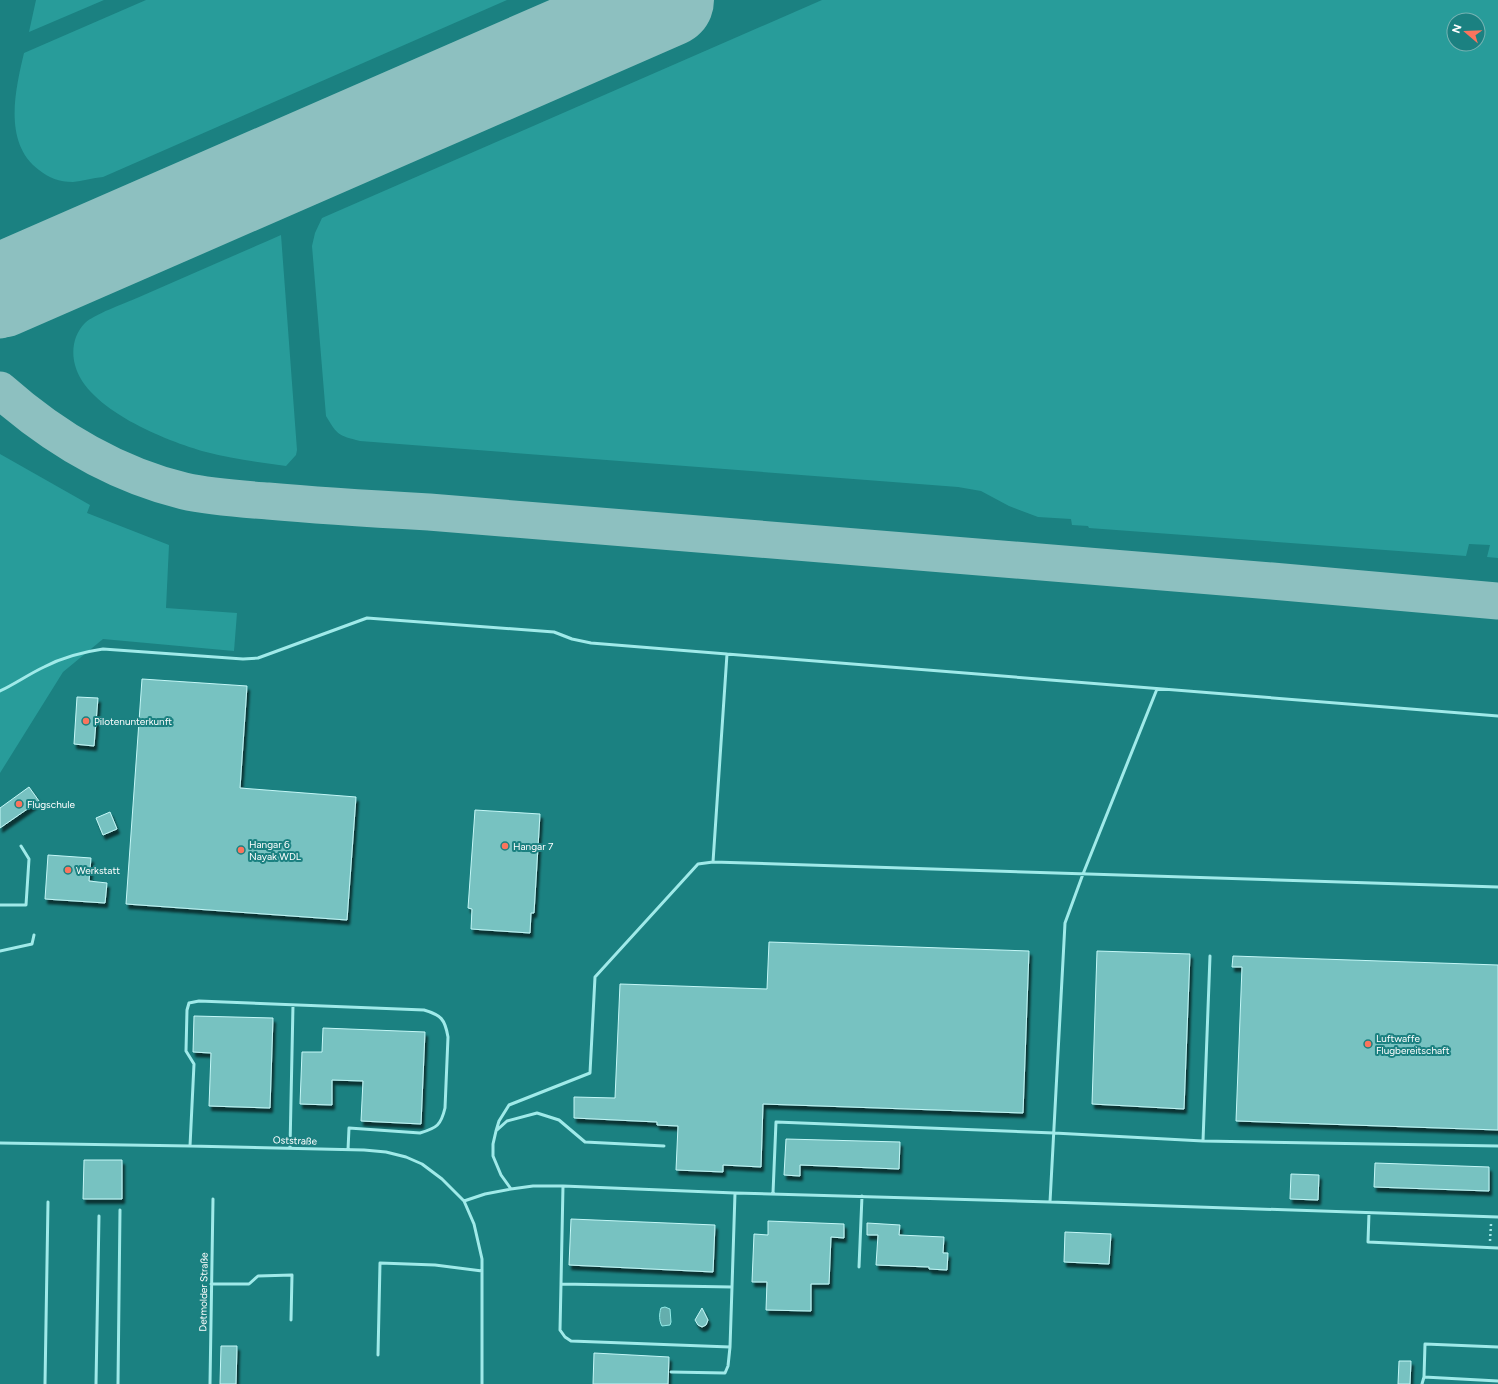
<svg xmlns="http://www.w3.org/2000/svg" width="1498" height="1384" font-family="Figtree,sans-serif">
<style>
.green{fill:#289c9a;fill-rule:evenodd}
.water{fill:#64aead;stroke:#93ece9}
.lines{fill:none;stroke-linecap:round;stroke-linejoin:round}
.taxiway{stroke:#8dc0c0;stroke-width:37}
.runway{stroke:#8dc0c0;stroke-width:94}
.building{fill:#77c2c1;stroke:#c4f7f7;filter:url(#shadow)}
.path{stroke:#a0eae9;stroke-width:2.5;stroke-dasharray:2 3;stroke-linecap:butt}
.lane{stroke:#a0eae9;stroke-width:3}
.poi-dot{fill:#fb745d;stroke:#1b8181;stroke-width:1.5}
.labels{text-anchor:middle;stroke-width:4;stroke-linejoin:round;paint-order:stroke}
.poi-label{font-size:10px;fill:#fff;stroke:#1b8181;text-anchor:start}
.street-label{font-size:10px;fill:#fff;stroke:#1b8181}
</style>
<defs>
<filter id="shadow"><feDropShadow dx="2.5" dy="4.5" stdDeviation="1" flood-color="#0009"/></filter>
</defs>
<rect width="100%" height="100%" fill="#1b8181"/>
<path class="green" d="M 36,0 L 104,0 L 29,32 Z
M 146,0 L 507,0 L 103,177 C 93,178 82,181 73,182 C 59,182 49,178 39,170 C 3,143 15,91 24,53 Z
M 822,0 L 1498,0 L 1498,558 L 1487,557 L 1490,545 L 1469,544 L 1466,556 L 1089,528 L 1088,526 L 1072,525 L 1071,519 L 1038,517 L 1009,506 L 981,491 L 958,487 L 360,441 C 338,435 338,436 326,416 L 312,246 L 315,233 L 322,218 ZM 1454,20 L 1478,20 L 1478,44 L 1454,44 Z
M 281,235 L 297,450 L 296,455 L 286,466 C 259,462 232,459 206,452 C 166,441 86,409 75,365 C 71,350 74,334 85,323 C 93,315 125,303 137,298 C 185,277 233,256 281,235 Z
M 0,454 L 90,505 L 87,513 L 169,545 L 166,608 L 237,613 L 234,651 L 103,639 L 63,672 L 0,773 Z"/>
<path class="water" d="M 665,1307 L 670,1309 L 671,1322 L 670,1325 L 662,1326 C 659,1321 659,1314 661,1308 Z"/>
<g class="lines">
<path class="taxiway" d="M 0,261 C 29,265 58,258 87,253
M 0,320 C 11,298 21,289 40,274
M 0,390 C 53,437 115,474 184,491 C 210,497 241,499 268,501 C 322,506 375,509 429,512 L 1272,581 L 1498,601"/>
<path class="runway" d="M 0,291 L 667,0"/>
</g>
<path class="building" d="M 142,679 L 247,686 L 240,788 L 356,797 L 347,920 L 126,904 Z
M 77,697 L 98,698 L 94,746 L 74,744 Z
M 29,787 L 39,801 L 0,828 L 0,808 Z
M 475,810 L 540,814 L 534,913 L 531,913 L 530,933 L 471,929 L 472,909 L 468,908 Z
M 110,812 L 117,829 L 103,835 L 96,818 Z
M 48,855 L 91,858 L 89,881 L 107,883 L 105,903 L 45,899 Z
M 769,942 L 1029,951 L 1023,1113 L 763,1104 L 761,1167 L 723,1165 L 723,1172 L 676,1170 L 678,1126 L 657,1125 L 657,1122 L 574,1118 L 574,1097 L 615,1098 L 620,984 L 767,989 Z
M 1097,951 L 1190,954 L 1184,1109 L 1092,1104 Z
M 1233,956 L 1498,965 L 1498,1130 L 1236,1121 L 1242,967 L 1232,967 Z
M 194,1016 L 273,1018 L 270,1108 L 209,1106 L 211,1053 L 193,1052 Z
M 323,1028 L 425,1032 L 421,1124 L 361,1121 L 363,1081 L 332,1080 L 332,1105 L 300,1104 L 302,1052 L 322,1052 Z
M 786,1139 L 900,1142 L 899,1169 L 800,1165 L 800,1176 L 784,1175 Z
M 84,1160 L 122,1160 L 122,1199 L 83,1199 Z
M 1375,1163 L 1489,1167 L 1489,1191 L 1374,1187 Z
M 1291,1174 L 1319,1175 L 1318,1200 L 1290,1199 Z
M 571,1219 L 715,1225 L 713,1272 L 569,1265 Z
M 768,1221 L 844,1224 L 844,1238 L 831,1237 L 829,1284 L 811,1284 L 811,1311 L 766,1310 L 767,1282 L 752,1282 L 754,1234 L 768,1235 Z
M 867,1223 L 900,1225 L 899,1235 L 944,1237 L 943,1253 L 948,1253 L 947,1270 L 929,1269 L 929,1267 L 876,1265 L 878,1235 L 867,1235 Z
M 1065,1232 L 1111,1234 L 1109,1264 L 1064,1262 Z
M 702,1308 L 708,1320 L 706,1325 L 702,1327 L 698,1325 L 695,1320 Z
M 221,1346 L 237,1346 L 236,1384 L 220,1384 Z
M 594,1353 L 669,1357 L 668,1384 L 593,1384 Z
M 1399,1361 L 1411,1361 L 1410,1384 L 1398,1384 Z"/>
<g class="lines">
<path class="path" d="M 1490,1241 L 1491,1224"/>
<path class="lane" d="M 0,691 C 15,684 29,674 44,667 C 63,657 82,652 103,649 L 243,659 L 258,658 L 367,618 L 554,632 L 572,639 L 591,643 L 1498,716
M 713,862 L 727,654
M 0,905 L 26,905 L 29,859 L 21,846
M 0,951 L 32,944 L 34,935
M 1210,956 L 1203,1141 L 1498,1146
M 497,1130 L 507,1121 L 537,1113 L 559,1120 L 585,1142 L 664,1146
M 0,1143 L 190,1146 L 364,1150 L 386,1152 L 406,1157 L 422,1164 L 442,1179 L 464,1201 L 474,1224 L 482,1259 L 482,1384
M 190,1146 L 194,1064 L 186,1051 L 187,1010 L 189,1003 L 199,1001 L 424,1010 C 441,1015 445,1019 448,1037 L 445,1108 C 441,1125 437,1128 420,1133 L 349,1128 L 348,1150
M 290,1148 L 293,1005
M 563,1186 L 561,1284 L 732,1287 L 735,1193
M 511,1189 L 501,1175 L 493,1156 L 493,1144 L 496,1131 L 499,1121 L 509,1105 L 590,1073 L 595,977 L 698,864 L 713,862 L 1498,887
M 773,1193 L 776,1122 L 1054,1133 L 1203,1141
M 464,1201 L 485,1194 L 511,1189 L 533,1186 L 563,1186 L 735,1193 L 1050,1202 L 1498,1217
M 1050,1202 L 1065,923 L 1083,874 L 1157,689
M 1369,1213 L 1368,1242 L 1498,1248
M 859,1267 L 862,1196
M 211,1284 L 249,1284 L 258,1276 L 292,1275 L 291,1320
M 561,1284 L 560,1330 L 565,1337 L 571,1341 L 730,1347 L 732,1287
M 378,1355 L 380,1263 L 435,1265 L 482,1271
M 671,1372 L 725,1373 L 728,1366 L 730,1347
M 1424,1377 L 1425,1344 L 1498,1347
M 45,1384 L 48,1202
M 96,1384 L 99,1216
M 118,1384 L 120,1210
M 210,1384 L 213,1199
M 1422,1384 L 1424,1377 L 1498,1381"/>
</g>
<g class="poi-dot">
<circle cx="86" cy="721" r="4"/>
<circle cx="19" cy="804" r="4"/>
<circle cx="505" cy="846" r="4"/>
<circle cx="241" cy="850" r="4"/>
<circle cx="68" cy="870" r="4"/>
<circle cx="1368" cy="1044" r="4"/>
</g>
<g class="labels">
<g class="poi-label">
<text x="94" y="725">Pilotenunterkunft</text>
<text x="27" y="808">Flugschule</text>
<text x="249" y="848">Hangar 6<tspan x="249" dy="12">Nayak WDL</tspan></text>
<text x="513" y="850">Hangar 7</text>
<text x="76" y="874">Werkstatt</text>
<text x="1376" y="1042">Luftwaffe<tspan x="1376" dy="12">Flugbereitschaft</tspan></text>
</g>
<g class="street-label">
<text transform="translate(295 1140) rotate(2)" y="4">Oststraße</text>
<text transform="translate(203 1292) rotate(-89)" y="4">Detmolder Straße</text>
</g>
</g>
<g transform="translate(1466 32) rotate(289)"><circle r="19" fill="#1b8181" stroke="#76b3b3"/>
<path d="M0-3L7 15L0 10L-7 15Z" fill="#fb745d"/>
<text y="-6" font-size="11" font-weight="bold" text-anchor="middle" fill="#ffffff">N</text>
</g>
</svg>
